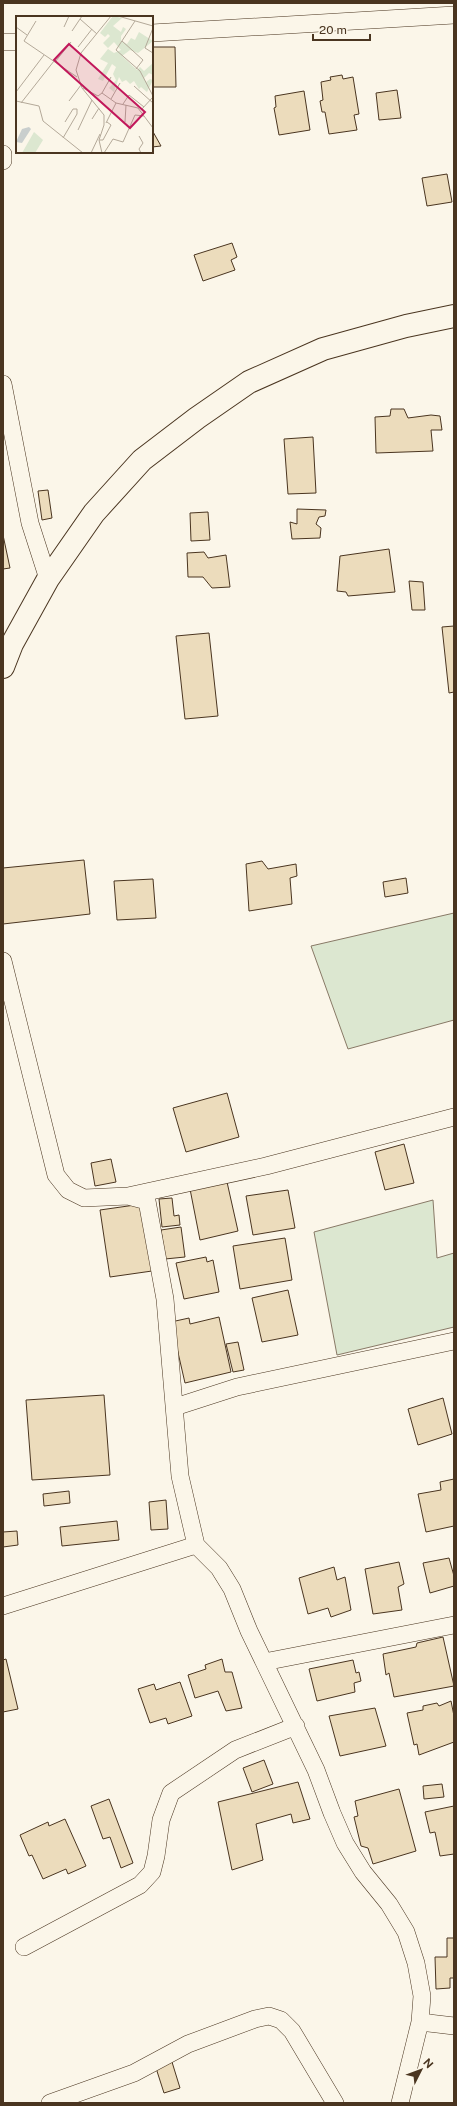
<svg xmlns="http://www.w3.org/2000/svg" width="457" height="2106" font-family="'Public Sans',sans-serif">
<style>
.green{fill:#dce7d0;stroke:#887966}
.building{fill:#ecdcbc;stroke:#4a3520}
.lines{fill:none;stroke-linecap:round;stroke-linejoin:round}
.street-casing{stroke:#4a3520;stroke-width:18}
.secondary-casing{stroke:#4a3520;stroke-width:24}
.street{stroke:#fbf6e9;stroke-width:17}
.secondary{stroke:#fbf6e9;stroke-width:22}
.inset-road{fill:none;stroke:#b4a999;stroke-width:1}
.view{fill:#c2185b;fill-opacity:0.15;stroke:#c2185b;stroke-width:2}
.inset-edge{fill:none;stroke:#4a3520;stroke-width:2}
</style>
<rect width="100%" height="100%" fill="#fbf6e9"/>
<path class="green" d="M 454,913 L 454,1020 L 348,1049 L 311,946 Z
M 433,1200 L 437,1258 L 454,1253 L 454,1327 L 337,1355 L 314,1232 Z"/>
<path class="building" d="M 152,47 L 175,47 L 176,87 L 152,87 Z
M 342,75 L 343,79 L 353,77 L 359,114 L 354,115 L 357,130 L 329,134 L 325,112 L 322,112 L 320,101 L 323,100 L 321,82 L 331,80 L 330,77 Z
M 397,90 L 401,118 L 379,120 L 376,93 Z
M 304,91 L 310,130 L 279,135 L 274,108 L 276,107 L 275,96 Z
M 152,130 L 161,146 L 152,147 Z
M 447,174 L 452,202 L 427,206 L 422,178 Z
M 232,243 L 237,257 L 231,260 L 235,270 L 203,281 L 194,255 Z
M 391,409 L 404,409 L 408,418 L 431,415 L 440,416 L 442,430 L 431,430 L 433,451 L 376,453 L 375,417 L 390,416 Z
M 313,437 L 316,493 L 288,494 L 284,439 Z
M 48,490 L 52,518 L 42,520 L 38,491 Z
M 297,509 L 326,510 L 325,516 L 319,517 L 316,524 L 321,528 L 320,538 L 292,539 L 290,522 L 297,524 Z
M 208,512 L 210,540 L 191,541 L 190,513 Z
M 3,535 L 10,568 L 3,569 Z
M 389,549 L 395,592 L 348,596 L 346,592 L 337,591 L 340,556 Z
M 204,552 L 208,558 L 226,555 L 230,587 L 212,588 L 203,577 L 188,577 L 187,553 Z
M 409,581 L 423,582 L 425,610 L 412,610 Z
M 454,626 L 454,692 L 449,693 L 442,627 Z
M 209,633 L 218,716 L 185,719 L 176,636 Z
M 84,860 L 90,914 L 3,924 L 3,868 Z
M 262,861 L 268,869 L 296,864 L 297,876 L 290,878 L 292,904 L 249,911 L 246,864 Z
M 406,878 L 408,893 L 385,897 L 383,882 Z
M 153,879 L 156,918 L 117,920 L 114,881 Z
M 227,1093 L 239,1137 L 186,1152 L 173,1108 Z
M 404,1144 L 414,1183 L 385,1190 L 375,1152 Z
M 111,1159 L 116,1182 L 95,1186 L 91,1163 Z
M 227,1182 L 238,1231 L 200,1240 L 190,1189 Z
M 288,1190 L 295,1228 L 253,1235 L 246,1196 Z
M 172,1198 L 174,1216 L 179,1215 L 180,1225 L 162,1227 L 159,1199 Z
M 142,1204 L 152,1271 L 110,1277 L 100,1210 Z
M 181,1227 L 185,1257 L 165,1259 L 161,1230 Z
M 285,1238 L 292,1280 L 240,1289 L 233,1246 Z
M 206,1257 L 207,1262 L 213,1260 L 219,1292 L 184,1299 L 176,1263 Z
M 288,1290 L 298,1335 L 262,1342 L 252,1298 Z
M 219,1317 L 231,1372 L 185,1383 L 171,1322 L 189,1318 L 190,1324 Z
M 238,1342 L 244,1370 L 233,1372 L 226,1344 Z
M 104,1395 L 110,1475 L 32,1480 L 26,1400 Z
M 443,1398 L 452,1434 L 418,1445 L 408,1409 Z
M 454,1479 L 454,1526 L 426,1532 L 418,1494 L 441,1490 L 440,1482 Z
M 69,1491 L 70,1503 L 44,1506 L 43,1494 Z
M 166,1500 L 168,1529 L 151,1530 L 149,1502 Z
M 117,1521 L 119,1540 L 62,1546 L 60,1527 Z
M 17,1531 L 18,1545 L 3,1547 L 3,1532 Z
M 449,1558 L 454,1576 L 454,1586 L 430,1593 L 423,1563 Z
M 399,1562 L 404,1584 L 398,1587 L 402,1610 L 373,1614 L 365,1569 Z
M 334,1567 L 337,1580 L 345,1577 L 351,1610 L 331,1617 L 328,1608 L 308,1614 L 299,1578 Z
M 443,1637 L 454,1686 L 394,1697 L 389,1673 L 386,1675 L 383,1654 L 416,1647 L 417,1643 Z
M 6,1659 L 18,1709 L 3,1712 L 3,1660 Z
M 222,1659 L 225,1672 L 232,1672 L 242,1708 L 226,1711 L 218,1691 L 195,1698 L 188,1675 L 206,1669 L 205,1665 Z
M 353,1660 L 356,1673 L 359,1672 L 361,1681 L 354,1683 L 355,1692 L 317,1701 L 309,1669 Z
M 180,1682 L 192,1716 L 168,1724 L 166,1718 L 150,1723 L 138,1689 L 154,1684 L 156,1690 Z
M 451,1701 L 454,1716 L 454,1742 L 419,1755 L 417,1744 L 414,1745 L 407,1713 L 423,1710 L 423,1706 L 437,1703 L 439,1706 Z
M 375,1708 L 386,1746 L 340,1756 L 329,1716 Z
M 264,1760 L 273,1784 L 252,1792 L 243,1768 Z
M 298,1782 L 310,1819 L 293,1823 L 291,1814 L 256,1824 L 263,1860 L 232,1870 L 218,1802 Z
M 442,1784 L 444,1797 L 424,1799 L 423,1786 Z
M 399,1789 L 416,1851 L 373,1864 L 368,1848 L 361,1846 L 354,1817 L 358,1816 L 355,1801 Z
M 109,1799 L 133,1863 L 121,1868 L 110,1837 L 103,1839 L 91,1806 Z
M 454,1806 L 454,1854 L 440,1856 L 435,1832 L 430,1833 L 425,1812 Z
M 65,1819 L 86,1866 L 68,1874 L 66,1869 L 43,1879 L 32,1855 L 29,1856 L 20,1835 L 48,1822 L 49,1826 Z
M 447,1938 L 454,1938 L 454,1978 L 450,1978 L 450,1988 L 436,1989 L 435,1957 L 447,1957 Z
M 172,2062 L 180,2088 L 164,2093 L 156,2068 Z"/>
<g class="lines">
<g class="street-casing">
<path id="street" d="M 152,33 L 454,15
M 3,42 L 17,42
M 3,154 L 3,161
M 3,384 L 30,523 L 48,579
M 3,961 L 56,1175 L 68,1190 L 84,1198 L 128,1196 L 266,1166 L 454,1117
M 128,1196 L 147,1201 L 165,1299 L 180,1476 L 196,1545 L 219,1568 L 232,1589 L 249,1631 L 316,1770 L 332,1813 L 345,1843 L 363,1872 L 389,1904 L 406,1932 L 416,1963 L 422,1996 L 420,2022 L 400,2103
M 175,1407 L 237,1387 L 454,1341
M 3,1606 L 196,1545
M 264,1662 L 454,1625
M 24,1947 L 140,1885 L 152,1872 L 156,1856 L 161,1820 L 171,1793 L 235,1750 L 296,1726
M 420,2022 L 454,2026
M 50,2103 L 134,2073 L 188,2044 L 255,2019 L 269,2016 L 281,2020 L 292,2031 L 335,2103"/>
</g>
<g class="secondary-casing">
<path id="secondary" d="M 3,667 L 12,644 L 48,579 L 94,513 L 142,460 L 197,418 L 249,382 L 323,349 L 406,326 L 454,316"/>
</g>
<use href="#street" class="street"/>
<use href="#secondary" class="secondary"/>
</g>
<g transform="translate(16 16)">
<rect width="137" height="137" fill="#fbf6e9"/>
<path d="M 97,0 L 106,2 L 97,10 L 105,16 L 107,11 L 110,13 L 105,20 L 105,25 L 111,28 L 115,22 L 119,24 L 123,16 L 137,25 L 122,37 L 114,34 L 106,40 L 121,54 L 124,51 L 128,55 L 137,47 L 137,59 L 133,57 L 128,62 L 130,66 L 134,63 L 137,64 L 131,76 L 125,71 L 123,73 L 118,65 L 114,68 L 110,64 L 106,66 L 103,61 L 98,76 L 93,72 L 100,64 L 97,58 L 100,51 L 96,48 L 87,65 L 82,63 L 92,47 L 84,43 L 92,33 L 98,37 L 105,34 L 98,26 L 92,32 L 87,27 L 94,20 L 92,18 L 89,21 L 84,17 ZM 18,116 L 27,124 L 19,137 L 6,137 Z" fill="#dce7d0"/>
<path d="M 13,111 L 15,113 L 6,127 L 0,126 L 6,113 Z" fill="#c9cecd"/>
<path class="inset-road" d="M 66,0 L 64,3 L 81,18M 102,0 L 137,10M 20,5 L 8,25 L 61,61M 119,5 L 100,34 L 124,55 L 137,80M 0,11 L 11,19M 48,11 L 53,0M 137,12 L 129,32 L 137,37M 56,15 L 64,3M 106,25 L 127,44 L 120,53M 62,31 L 76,13M 39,46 L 55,26M 118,70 L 137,87M 67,72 L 82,80 L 86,77 L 100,87 L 122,92 L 137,112M 0,76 L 28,39M 86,77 L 95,61M 95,83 L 104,67M 0,85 L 23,90 L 27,105 L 67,137M 53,85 L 65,69M 5,87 L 38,45M 107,88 L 113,79 L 128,91M 125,94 L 137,81M 76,103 L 83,92M 109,106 L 110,89M 90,107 L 100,87M 62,114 L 76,84M 123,120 L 127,127 L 123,133 L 125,137M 47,122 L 61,98 L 61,93 L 57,93 L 49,106M 83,124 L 87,124 L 95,109 L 91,106M 75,137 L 84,118M 86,137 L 83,124 L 88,109 L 88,99 L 66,72 L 60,54 L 65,37 L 95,0M 88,137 L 97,123 L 107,126 L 119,99 L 128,100"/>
<path class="view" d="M 53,28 L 129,96 L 114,112 L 38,44 Z"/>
<rect width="137" height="137" class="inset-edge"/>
</g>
<rect width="457" height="2106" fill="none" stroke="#4a3520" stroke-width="8"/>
<g transform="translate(421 2070) rotate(48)" stroke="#fbf6e9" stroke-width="3" paint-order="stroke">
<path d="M0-3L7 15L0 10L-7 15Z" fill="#4a3520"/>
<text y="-6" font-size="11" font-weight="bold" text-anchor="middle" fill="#4a3520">N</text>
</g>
<path d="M313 34v6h57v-6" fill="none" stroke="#4a3520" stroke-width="2"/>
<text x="319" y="34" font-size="12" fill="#4a3520" stroke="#fbf6e9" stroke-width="3" paint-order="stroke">20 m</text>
</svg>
